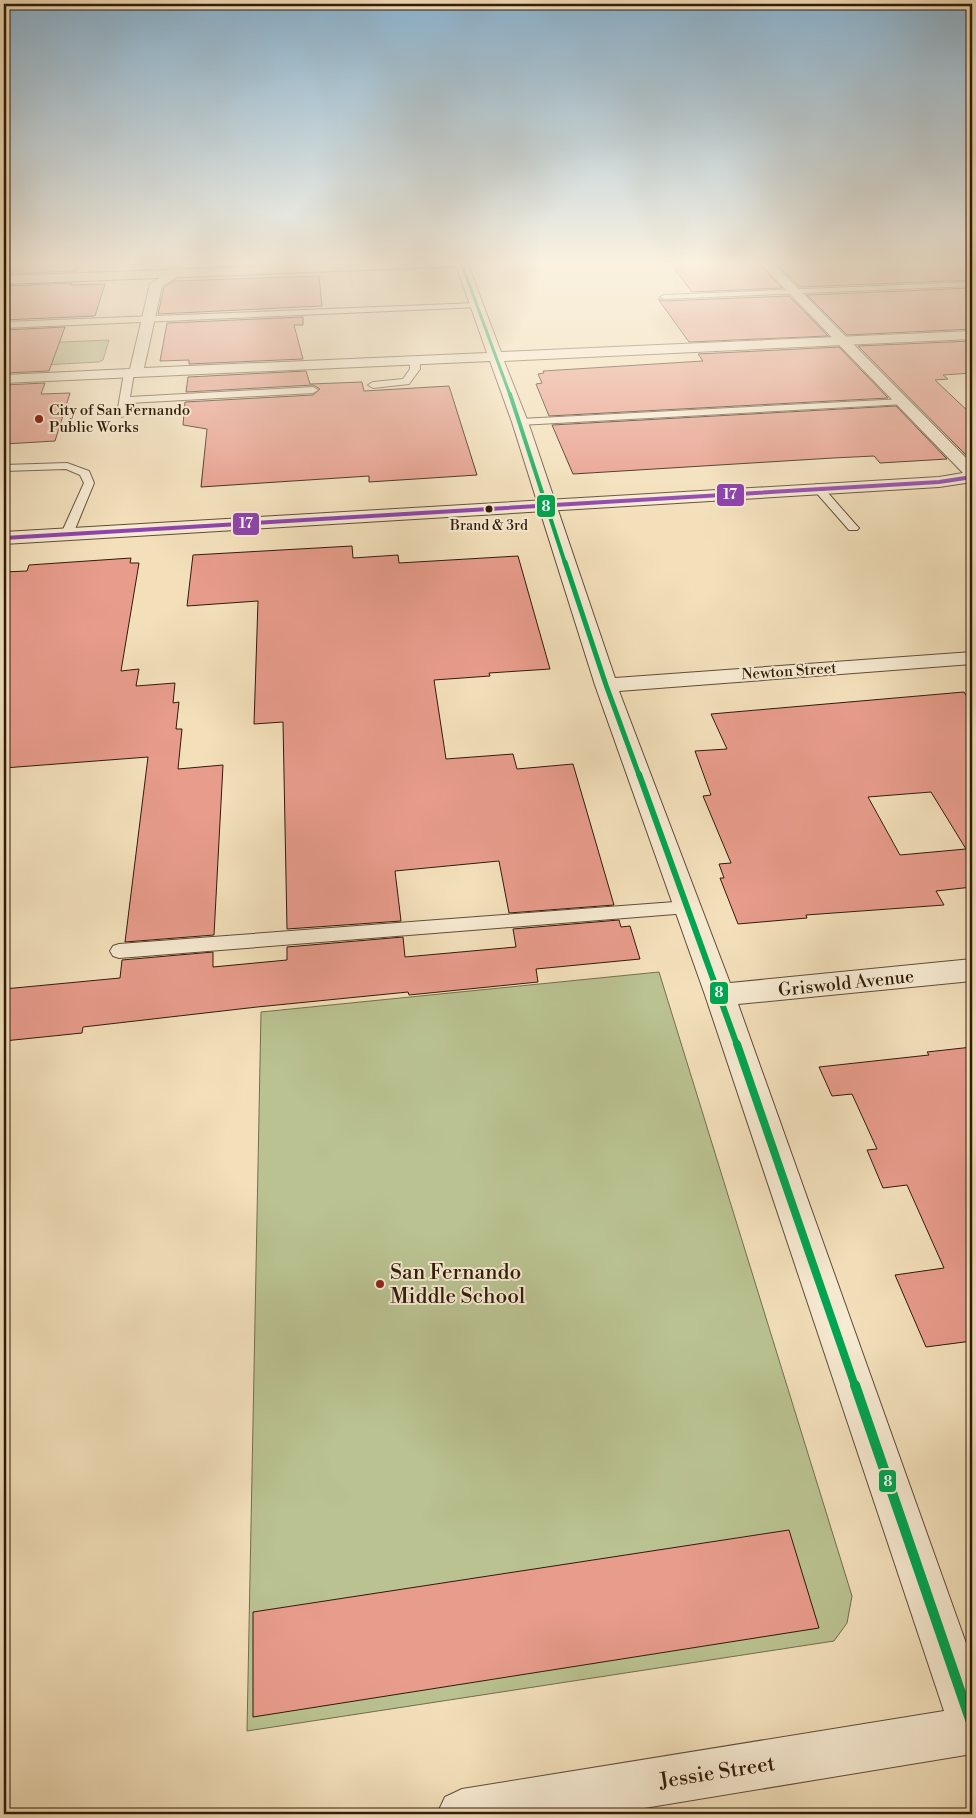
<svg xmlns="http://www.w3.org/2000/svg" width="976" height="1818" font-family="'Libre Bodoni',serif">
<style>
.green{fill:#bac291;stroke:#756e4d}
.building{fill:#e89c8c;stroke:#301b09;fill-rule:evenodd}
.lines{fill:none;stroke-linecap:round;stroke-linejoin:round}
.service-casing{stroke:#614c36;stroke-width:2}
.minor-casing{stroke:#614c36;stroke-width:2}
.tertiary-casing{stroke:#614c36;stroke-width:2}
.primary-casing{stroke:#301b09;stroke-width:2}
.service{fill:#f7ebd3;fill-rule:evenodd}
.minor{fill:#f7ebd3;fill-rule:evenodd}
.tertiary{fill:#f7ebd3;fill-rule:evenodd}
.primary{fill:#f3e0bb;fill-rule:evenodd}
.bus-1-far5-casing{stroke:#f7ebd3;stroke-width:5}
.bus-1-far4-casing{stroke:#f7ebd3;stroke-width:6}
.bus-1-far3-casing{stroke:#f7ebd3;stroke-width:8}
.bus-1-far2-casing{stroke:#f7ebd3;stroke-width:10}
.bus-1-far1-casing{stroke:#f7ebd3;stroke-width:12}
.bus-1-casing{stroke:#f7ebd3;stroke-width:14}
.bus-2-casing{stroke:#f7ebd3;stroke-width:6}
.bus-1-far5{stroke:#00a651;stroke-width:3}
.bus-1-far4{stroke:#00a651;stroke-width:4}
.bus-1-far3{stroke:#00a651;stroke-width:5}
.bus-1-far2{stroke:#00a651;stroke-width:6}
.bus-1-far1{stroke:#00a651;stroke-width:8}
.bus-1{stroke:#00a651;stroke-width:10}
.bus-2{stroke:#8e44ad;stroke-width:4}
.poi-dot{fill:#8f2418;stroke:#f7ebd3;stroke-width:2}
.bus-dot{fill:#301b09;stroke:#f7ebd3;stroke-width:2}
.labels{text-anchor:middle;stroke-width:4;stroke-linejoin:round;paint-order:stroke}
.far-bus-label{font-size:14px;fill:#301b09;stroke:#f7ebd3}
.far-poi-label{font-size:15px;fill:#301b09;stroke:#f7ebd3;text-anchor:start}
.far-street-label{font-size:15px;fill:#301b09;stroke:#f7ebd3}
.street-label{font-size:18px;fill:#301b09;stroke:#f7ebd3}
.near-poi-label{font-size:21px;fill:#301b09;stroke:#f7ebd3;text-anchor:start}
.near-street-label{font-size:21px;fill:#301b09;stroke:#f7ebd3}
.line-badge{stroke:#f7ebd3;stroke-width:2}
.badge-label{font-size:14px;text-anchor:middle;font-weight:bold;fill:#fff}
</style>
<rect width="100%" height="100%" fill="#f3e0bb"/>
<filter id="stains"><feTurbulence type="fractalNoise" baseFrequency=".004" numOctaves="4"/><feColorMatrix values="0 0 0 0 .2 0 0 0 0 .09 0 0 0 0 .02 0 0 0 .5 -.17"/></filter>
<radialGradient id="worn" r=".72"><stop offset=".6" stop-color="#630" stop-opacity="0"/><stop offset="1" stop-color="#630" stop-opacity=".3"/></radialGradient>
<path class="green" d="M 109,340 L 103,360 L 99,362 L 4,367 L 55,354 L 58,346 L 39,343 Z
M 659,972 L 852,1596 L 847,1623 L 834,1641 L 247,1731 L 261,1012 Z"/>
<path class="building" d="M 4,262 L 80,262 L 76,271 L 4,274 Z
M 669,262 L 757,262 L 782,288 L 692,292 Z
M 774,262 L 972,262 L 972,280 L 800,287 Z
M 319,276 L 322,306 L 158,314 L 164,287 L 174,281 Z
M 72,283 L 71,285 L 105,284 L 95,316 L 4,320 L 4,286 Z
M 972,288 L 972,329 L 847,335 L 807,295 Z
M 789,296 L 828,336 L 689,342 L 658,299 L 664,301 Z
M 303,317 L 303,325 L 294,325 L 303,359 L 189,364 L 189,360 L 160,361 L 167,323 Z
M 65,327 L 49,371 L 4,373 L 4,330 Z
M 972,341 L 972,373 L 943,375 L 948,379 L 935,380 L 972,415 L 972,458 L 969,458 L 858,346 Z
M 839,347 L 888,398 L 549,416 L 536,384 L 542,383 L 538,374 L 544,373 L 543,371 L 703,361 L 698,354 Z
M 306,371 L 310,384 L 362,382 L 364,391 L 449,386 L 477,475 L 369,482 L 369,476 L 201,487 L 207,429 L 183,425 L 185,402 L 313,395 L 320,389 L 313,385 L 186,392 L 188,377 Z
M 45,383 L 41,394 L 70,393 L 55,441 L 4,444 L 4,385 Z
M 896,406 L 947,459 L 880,463 L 874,456 L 833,458 L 573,474 L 552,425 Z
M 352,546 L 353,558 L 398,555 L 399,563 L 518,556 L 550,669 L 489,673 L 490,676 L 434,680 L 446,759 L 513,754 L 517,769 L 573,764 L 614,905 L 509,913 L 499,861 L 395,871 L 401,921 L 287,929 L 283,722 L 254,724 L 258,601 L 187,606 L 193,555 Z
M 131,558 L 130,563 L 139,563 L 121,671 L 139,669 L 136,686 L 175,683 L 173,703 L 179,702 L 176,729 L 182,729 L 178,769 L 223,765 L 214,935 L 125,942 L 148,757 L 4,768 L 4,572 L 27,571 L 29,565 Z
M 964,692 L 972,704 L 972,887 L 936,891 L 944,905 L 806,915 L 807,918 L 738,924 L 720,878 L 724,878 L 719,864 L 731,863 L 703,796 L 711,795 L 695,751 L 727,749 L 711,714 ZM 931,792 L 966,849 L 900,855 L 868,797 Z
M 619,920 L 621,927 L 630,926 L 640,959 L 536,969 L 538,982 L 409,995 L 408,992 L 257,1007 L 83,1027 L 82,1033 L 4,1041 L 4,989 L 120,978 L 122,960 L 213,952 L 213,967 L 287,960 L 287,947 L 403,937 L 405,957 L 516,947 L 513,929 Z
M 972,1047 L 972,1341 L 926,1347 L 895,1275 L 944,1268 L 907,1185 L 883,1188 L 867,1150 L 877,1149 L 852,1094 L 832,1096 L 819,1067 L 929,1055 L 927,1052 Z
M 789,1530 L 819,1628 L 253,1717 L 253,1612 Z"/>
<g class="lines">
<g class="service-casing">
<path id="service" d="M 972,282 L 972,286 L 664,299 L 660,297 L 664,295 Z
M 477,303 L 481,305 L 480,307 L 4,328 L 4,322 Z
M 415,357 L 420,360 L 420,369 L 409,384 L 373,388 L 368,385 L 373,382 L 403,379 L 410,369 L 410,360 Z
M 129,370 L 134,373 L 130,397 L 313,387 L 318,390 L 313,393 L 129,403 L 127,414 L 122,417 L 117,414 L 124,373 Z
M 903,399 L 908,402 L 906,404 L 520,425 L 515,422 L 520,419 Z
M 67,463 L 89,471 L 94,483 L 73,534 L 67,538 L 61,534 L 84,483 L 80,475 L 66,469 L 4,471 L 4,465 Z
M 817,484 L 821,485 L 857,526 L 859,528 L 857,530 L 849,530 L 813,489 L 811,487 Z
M 688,901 L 694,903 L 697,907 L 694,911 L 688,913 L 119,958 L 113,956 L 110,951 L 113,946 L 119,944 Z"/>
</g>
<g class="minor-casing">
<path id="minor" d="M 455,262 L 467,262 L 501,352 L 972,331 L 972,339 L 504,361 L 528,422 L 615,678 L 972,652 L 972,664 L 619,691 L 730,983 L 972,959 L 972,981 L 738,1004 L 972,1660 L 972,1754 L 608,1814 L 437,1814 L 445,1797 L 462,1789 L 944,1711 L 705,995 L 595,685 L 512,422 L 490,361 L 4,383 L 4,375 L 130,369 L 150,284 L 177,268 L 183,272 L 181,275 L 162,286 L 144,368 L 487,353 Z"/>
</g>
<g class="tertiary-casing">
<path id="tertiary" d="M 759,262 L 772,262 L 972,464 L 972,482 L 939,487 L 4,544 L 4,532 L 939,477 L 963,473 Z"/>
</g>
<g class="primary-casing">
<path id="primary" d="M 380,262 L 474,262 L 468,266 L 4,284 L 4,276 Z"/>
</g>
<use href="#service" class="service"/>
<use href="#minor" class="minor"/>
<use href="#tertiary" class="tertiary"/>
<use href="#primary" class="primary"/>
<g class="bus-1-far5-casing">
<path id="bus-1-far5" d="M 461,262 L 510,395"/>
</g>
<g class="bus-1-far4-casing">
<path id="bus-1-far4" d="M 510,394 L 565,563"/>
</g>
<g class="bus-1-far3-casing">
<path id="bus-1-far3" d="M 565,562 L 606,685 L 639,775"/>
</g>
<g class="bus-1-far2-casing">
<path id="bus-1-far2" d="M 639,774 L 737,1045"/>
</g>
<g class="bus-1-far1-casing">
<path id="bus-1-far1" d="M 737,1044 L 855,1386"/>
</g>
<g class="bus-1-casing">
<path id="bus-1" d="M 855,1385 L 972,1725"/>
</g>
<g class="bus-2-casing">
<path id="bus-2" d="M 4,538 L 939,482 L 972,477"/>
</g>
<use href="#bus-1-far5" class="bus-1-far5"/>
<use href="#bus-1-far4" class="bus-1-far4"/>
<use href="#bus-1-far3" class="bus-1-far3"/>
<use href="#bus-1-far2" class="bus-1-far2"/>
<use href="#bus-1-far1" class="bus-1-far1"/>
<use href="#bus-1" class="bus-1"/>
<use href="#bus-2" class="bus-2"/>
</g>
<linearGradient id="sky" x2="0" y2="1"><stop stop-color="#8bb7d6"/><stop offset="0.51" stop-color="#faf1e0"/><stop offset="1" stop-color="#faf1e0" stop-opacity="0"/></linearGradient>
<rect width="976" height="516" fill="url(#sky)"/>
<g class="poi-dot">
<circle cx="39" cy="419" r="5"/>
<circle cx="380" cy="1284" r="5"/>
</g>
<circle class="bus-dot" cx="489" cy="509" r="4.5"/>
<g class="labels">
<g class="far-bus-label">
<text x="489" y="530">Brand &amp; 3rd</text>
</g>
<g class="far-poi-label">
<text x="49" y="415">City of San Fernando<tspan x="49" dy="17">Public Works</tspan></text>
</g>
<g class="far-street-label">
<text transform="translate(789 671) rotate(-4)" y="5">Newton Street</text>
</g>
<g class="street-label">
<text transform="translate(846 983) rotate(-6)" y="6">Griswold Avenue</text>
</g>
<g class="near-poi-label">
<text x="390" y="1279">San Fernando<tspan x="390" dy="24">Middle School</tspan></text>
</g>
<g class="near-street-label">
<text transform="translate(717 1772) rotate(-9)" y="7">Jessie Street</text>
</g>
</g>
<g class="line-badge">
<rect x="716" y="483" width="29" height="24" rx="5" fill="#8e44ad"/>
<rect x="536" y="494" width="20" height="24" rx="5" fill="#00a651"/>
<rect x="232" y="512" width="28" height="24" rx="5" fill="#8e44ad"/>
<rect x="709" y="981" width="20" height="24" rx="5" fill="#00a651"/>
<rect x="878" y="1469" width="19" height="24" rx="5" fill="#00a651"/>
</g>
<g class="badge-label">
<text x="730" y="499">17</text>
<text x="546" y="511">8</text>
<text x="246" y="528">17</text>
<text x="719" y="997">8</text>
<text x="888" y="1486">8</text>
</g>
<rect width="976" height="1818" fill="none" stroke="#f3e0bb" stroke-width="20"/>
<rect x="5" y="5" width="966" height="1808" fill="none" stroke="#301b09" stroke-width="2.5"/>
<rect x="10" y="10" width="956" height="1798" fill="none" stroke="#301b09"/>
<rect width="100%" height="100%" filter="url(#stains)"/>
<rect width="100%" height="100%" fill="url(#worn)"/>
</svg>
